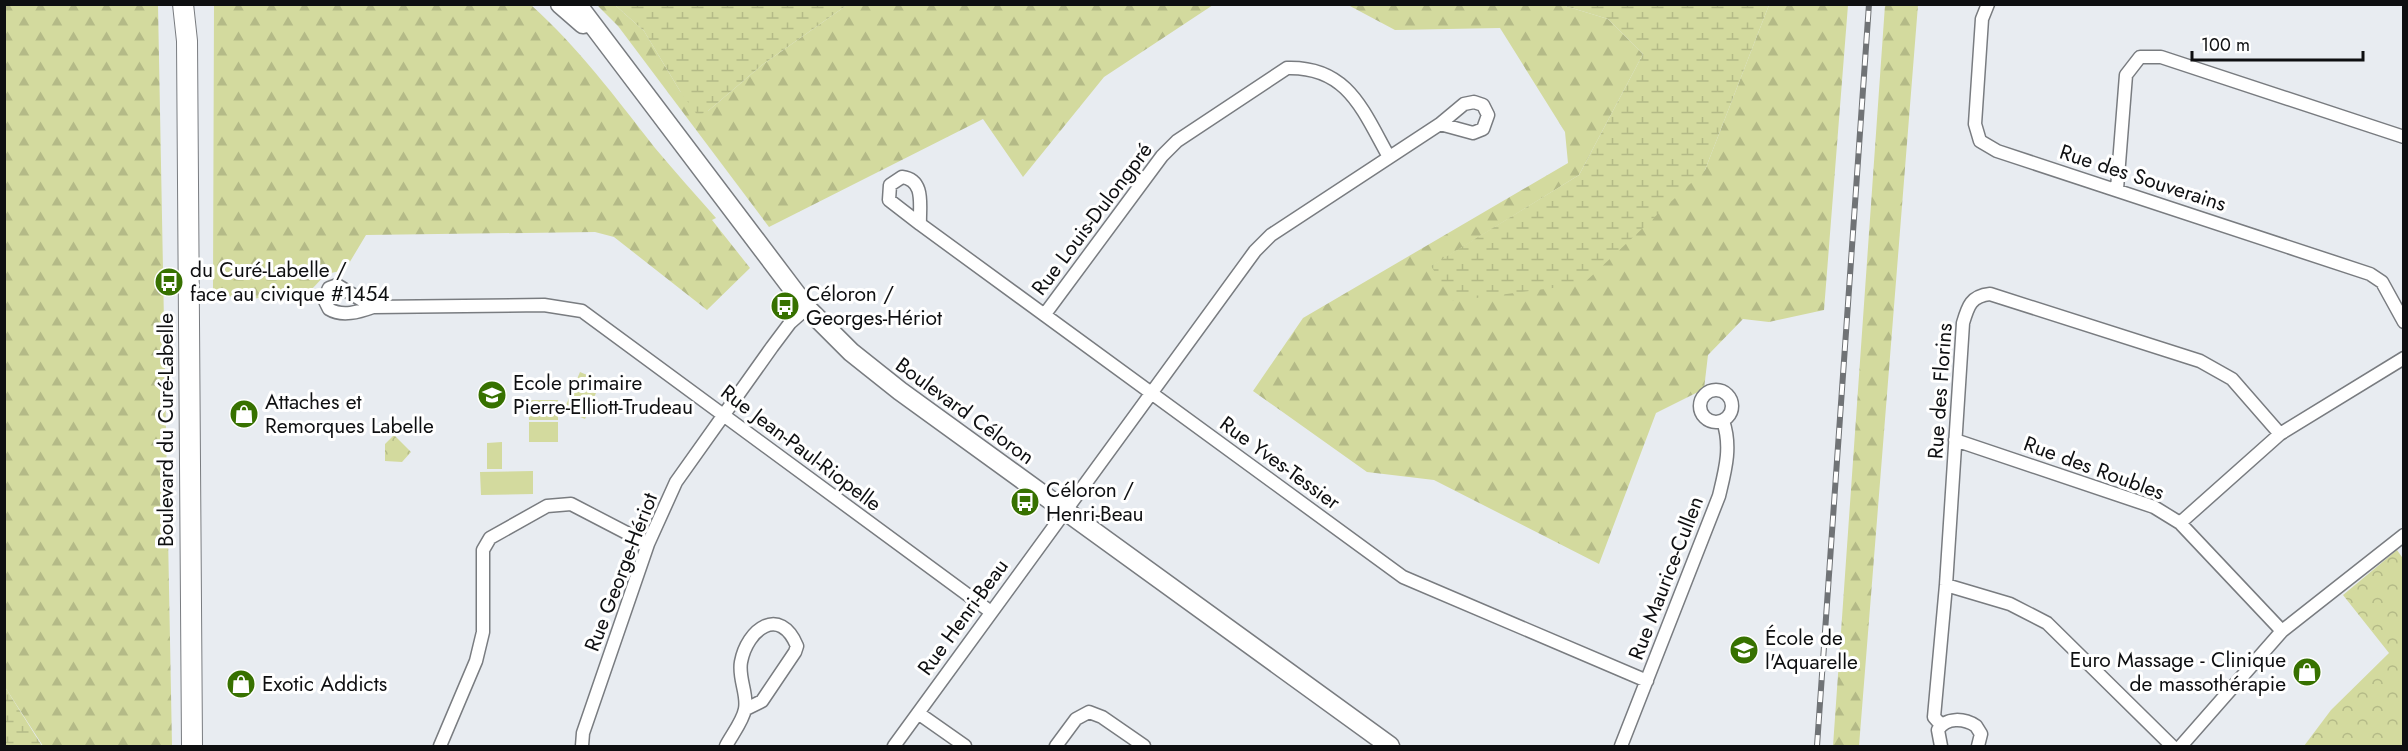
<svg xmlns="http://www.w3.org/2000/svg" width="2408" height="751" font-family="Jost,sans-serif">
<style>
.forest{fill:url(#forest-firs)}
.wetland{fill:url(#wetland-marsh)}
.park{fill:url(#park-crowns)}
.garden{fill:#d3da9e}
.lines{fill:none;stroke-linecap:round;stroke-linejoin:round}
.street-casing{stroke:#797c80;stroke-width:15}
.secondary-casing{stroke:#797c80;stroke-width:21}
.primary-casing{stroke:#797c80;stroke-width:22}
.street{stroke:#fff;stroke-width:12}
.secondary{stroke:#fff;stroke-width:18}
.primary{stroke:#fff;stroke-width:20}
.rail-casing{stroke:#707376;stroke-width:6}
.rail{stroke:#fff;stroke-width:4;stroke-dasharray:11;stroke-linecap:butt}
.labels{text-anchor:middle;stroke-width:6;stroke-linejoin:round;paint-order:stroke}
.street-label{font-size:21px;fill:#0e0f11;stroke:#fff}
.poi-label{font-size:21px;fill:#0e0f11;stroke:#fff;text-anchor:start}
</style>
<defs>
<pattern id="forest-firs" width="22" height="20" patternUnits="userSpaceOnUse" patternTransform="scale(1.5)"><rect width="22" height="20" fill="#d3da9e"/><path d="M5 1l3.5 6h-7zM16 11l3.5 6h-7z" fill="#b4ba87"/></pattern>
<pattern id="wetland-marsh" width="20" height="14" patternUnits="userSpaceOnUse" patternTransform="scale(1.5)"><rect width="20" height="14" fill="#d3da9e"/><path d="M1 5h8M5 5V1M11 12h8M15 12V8" fill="none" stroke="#b4ba87"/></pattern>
<pattern id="park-crowns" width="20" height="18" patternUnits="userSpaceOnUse" patternTransform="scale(1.5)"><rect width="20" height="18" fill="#d3da9e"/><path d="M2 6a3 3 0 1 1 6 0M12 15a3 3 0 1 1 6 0" fill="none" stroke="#b4ba87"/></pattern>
</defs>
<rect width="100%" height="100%" fill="#e8ecf1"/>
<path class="forest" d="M 214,4 L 531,5 C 578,47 616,98 655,148 C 675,172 696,195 716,218 L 712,220 L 750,268 L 707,310 L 614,237 L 595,232 L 366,235 L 345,270 L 326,274 L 312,289 L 241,301 L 213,289 Z
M 5,5 L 158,5 L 172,746 L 43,746 L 5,687 Z
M 597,5 L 615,5 L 644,31 L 680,91 L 708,111 L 762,65 L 847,5 L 1213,5 L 1104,77 L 1023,177 L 983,119 L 769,227 L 618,26 Z
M 1348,5 L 1562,5 L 1608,19 L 1643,54 L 1579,175 L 1432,266 L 1705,170 L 1769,5 L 1848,5 L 1824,310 L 1769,322 L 1743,319 L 1708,355 L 1704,389 L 1656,413 L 1599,564 L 1434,480 L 1367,472 L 1253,391 L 1303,318 L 1568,163 L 1565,132 L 1500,28 L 1395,30 Z
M 1885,5 L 1918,5 L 1859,746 L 1833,746 Z"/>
<path class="wetland" d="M 615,5 L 847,5 L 762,65 L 708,111 L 698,116 L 680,91 L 644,31 Z
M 1562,5 L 1769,5 L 1705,170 L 1583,284 L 1453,301 L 1431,266 L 1579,175 L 1643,54 L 1608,19 Z
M 5,687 L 42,746 L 43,746 L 5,746 Z"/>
<path class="park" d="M 394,435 L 411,452 L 402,462 L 385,461 L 385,444 Z
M 2397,550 L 2404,560 L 2403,746 L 2304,746 L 2331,710 L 2389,653 L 2343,595 Z"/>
<path class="garden" d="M 580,372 L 601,381 L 585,419 L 564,410 Z
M 528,400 L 558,400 L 558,420 L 529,420 Z
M 529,422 L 558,422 L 558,442 L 529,442 Z
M 502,442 L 502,469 L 487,469 L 487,443 Z
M 533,471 L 533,494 L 481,495 L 480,472 Z"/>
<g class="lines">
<g class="street-casing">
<path id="street" d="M 1988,4 L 1982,19 L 1975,124 L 1980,141 L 1997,151 L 2370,274 L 2382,282 L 2404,322
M 1474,102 L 1483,105 L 1488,115 L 1483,129 L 1473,133 L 1440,124 L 1464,104 Z
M 902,177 C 926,180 919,207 920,224 L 889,200 L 890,185 Z
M 2117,189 L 2126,75 L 2140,57 L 2161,57 L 2404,137
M 920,224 L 1403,577 L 1647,681
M 373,307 L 337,285 L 329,288 L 324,299 L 329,309 C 342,317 359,312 373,307 L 544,305 L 582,311 L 991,612
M 1045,314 L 1162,156 L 1177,141 L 1287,68 C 1348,66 1363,111 1389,157
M1700 406a16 16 0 1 1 32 0a16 16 0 1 1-32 0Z
M 1955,440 L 2154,507 L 2180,523 L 2282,631
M 2180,523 L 2280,434 L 2404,358
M 1946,585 L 2010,604 L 2047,623 L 2172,746
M 918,713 L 965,746
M 1941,725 L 1934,717 L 1946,585 L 1963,323 C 1968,306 1971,296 1990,294 L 2200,361 L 2232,379 L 2280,434
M 440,746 L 476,661 L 483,632 L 483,550 L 490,538 L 547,506 L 571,504 L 648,544
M 582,746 L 583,733 L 648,544 L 676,482 L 772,347 L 790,323 L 807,308
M 726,746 C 731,736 743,721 745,709 C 748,694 738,678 741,662 C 747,629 780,605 797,646 L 795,652 L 762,701 L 746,709
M 894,746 L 1255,251 L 1271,235 L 1440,124
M 1056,746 L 1076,719 L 1089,712 L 1102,717 L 1144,746
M 1621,746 L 1719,496 C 1725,471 1732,447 1723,421
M 1941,746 L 1938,730 C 1946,717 1964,718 1976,726 L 1981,734 L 1978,746
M 2181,746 L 2282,631 L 2404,535"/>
</g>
<g class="secondary-casing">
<path id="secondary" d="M 560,4 L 583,24
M 577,4 L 807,308 L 851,352 L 900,391 L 1390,746"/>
</g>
<g class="primary-casing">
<path id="primary" d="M 183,4 L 187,41 L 192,746"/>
</g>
<use href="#street" class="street"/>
<use href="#secondary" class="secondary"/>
<use href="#primary" class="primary"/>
<g class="rail-casing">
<path id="rail" d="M 1817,746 L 1869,4"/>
</g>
<use href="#rail" class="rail"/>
</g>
<defs>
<g id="bus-disc" transform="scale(1.5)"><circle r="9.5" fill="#377100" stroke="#fff"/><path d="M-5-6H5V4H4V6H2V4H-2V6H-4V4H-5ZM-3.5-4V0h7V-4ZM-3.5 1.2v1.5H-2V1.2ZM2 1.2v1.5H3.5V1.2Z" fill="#fff"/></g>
<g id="school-disc" transform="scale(1.5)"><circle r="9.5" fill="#377100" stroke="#fff"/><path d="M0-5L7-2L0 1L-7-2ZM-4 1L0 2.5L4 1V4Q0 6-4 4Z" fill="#fff"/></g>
<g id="shop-disc" transform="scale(1.5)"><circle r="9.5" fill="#377100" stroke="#fff"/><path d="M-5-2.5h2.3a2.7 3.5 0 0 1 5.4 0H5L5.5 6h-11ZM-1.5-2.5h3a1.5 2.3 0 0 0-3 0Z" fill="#fff"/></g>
</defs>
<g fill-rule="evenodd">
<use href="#bus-disc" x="169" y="282"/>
<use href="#bus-disc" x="785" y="306"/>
<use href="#school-disc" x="492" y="395"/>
<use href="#shop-disc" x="244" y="414"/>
<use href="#bus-disc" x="1025" y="502"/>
<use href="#school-disc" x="1744" y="650"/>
<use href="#shop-disc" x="2307" y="672"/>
<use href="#shop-disc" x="241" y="684"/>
</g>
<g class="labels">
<g class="street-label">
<text transform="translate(2143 178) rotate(18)" y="7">Rue des Souverains</text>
<text transform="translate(1092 219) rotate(-53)" y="7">Rue Louis-Dulongpré</text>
<text transform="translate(1940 391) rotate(-86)" y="7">Rue des Florins</text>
<text transform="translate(965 411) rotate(36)" y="7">Boulevard Céloron</text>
<text transform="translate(166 430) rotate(-90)" y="7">Boulevard du Curé-Labelle</text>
<text transform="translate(801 448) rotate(37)" y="7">Rue Jean-Paul-Riopelle</text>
<text transform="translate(1280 463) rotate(36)" y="7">Rue Yves-Tessier</text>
<text transform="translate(2094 468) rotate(20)" y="7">Rue des Roubles</text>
<text transform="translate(621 572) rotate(-69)" y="7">Rue George-Hériot</text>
<text transform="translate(1666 578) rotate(-69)" y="7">Rue Maurice-Cullen</text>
<text transform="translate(963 617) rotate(-54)" y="7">Rue Henri-Beau</text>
</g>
<g class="poi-label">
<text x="190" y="277">du Curé-Labelle /<tspan x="190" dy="24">face au civique #1454</tspan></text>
<text x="806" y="301">Céloron /<tspan x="806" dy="24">Georges-Hériot</tspan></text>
<text x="513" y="390">Ecole primaire<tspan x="513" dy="24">Pierre-Elliott-Trudeau</tspan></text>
<text x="265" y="409">Attaches et<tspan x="265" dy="24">Remorques Labelle</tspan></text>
<text x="1046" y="497">Céloron /<tspan x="1046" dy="24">Henri-Beau</tspan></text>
<text x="1765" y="645">École de<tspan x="1765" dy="24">l'Aquarelle</tspan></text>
<text x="2286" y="667" text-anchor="end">Euro Massage - Clinique<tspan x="2286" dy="24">de massothérapie</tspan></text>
<text x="262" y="691">Exotic Addicts</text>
</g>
</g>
<rect width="2408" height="751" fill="none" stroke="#0e0f11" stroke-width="12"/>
<path d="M2192 51v9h171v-9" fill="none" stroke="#0e0f11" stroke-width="3"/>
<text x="2201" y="51" font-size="18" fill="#0e0f11" stroke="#ffffff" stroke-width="4.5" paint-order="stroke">100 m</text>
</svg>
